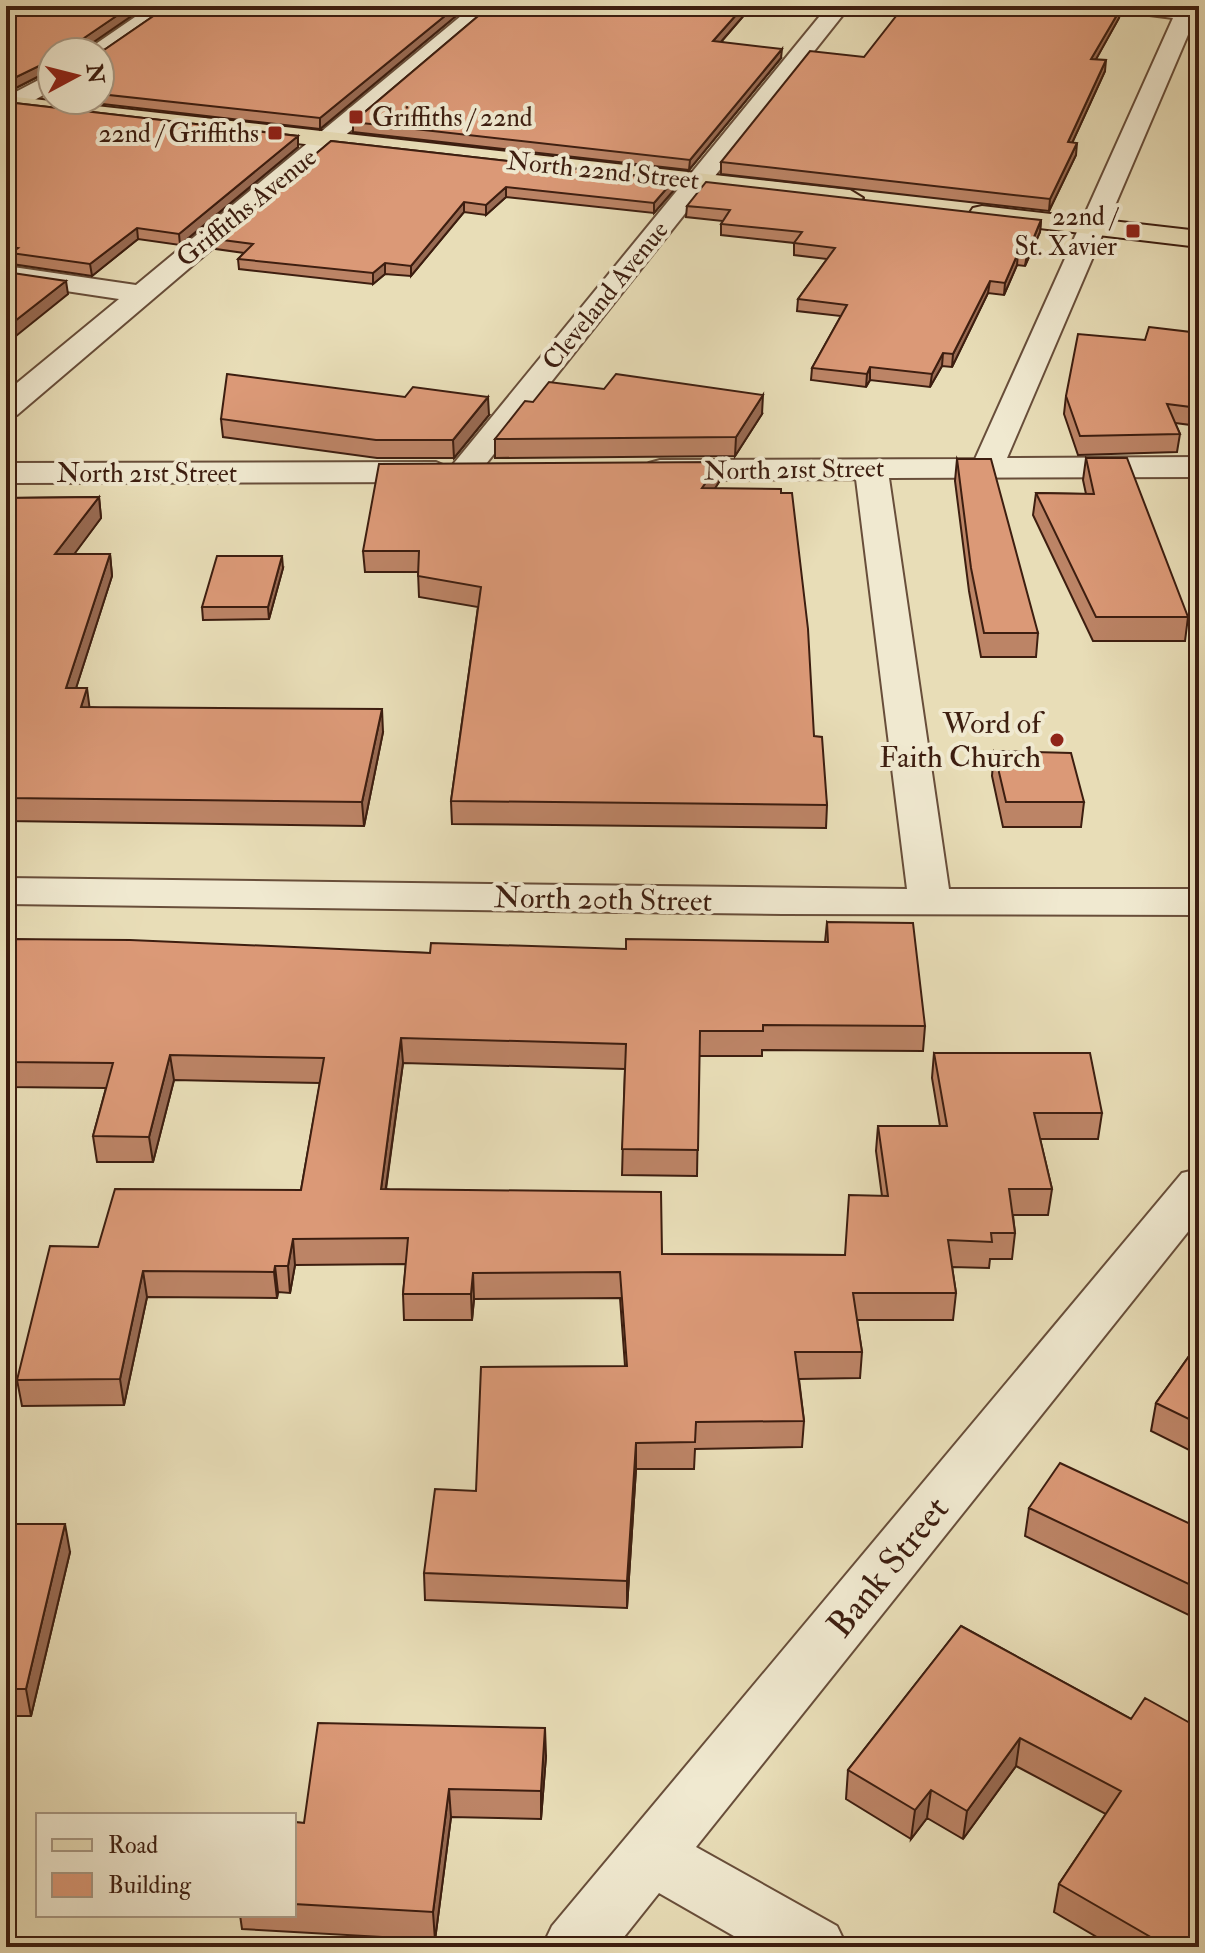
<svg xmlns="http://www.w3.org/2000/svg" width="1205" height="1953" font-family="'IM FELL Double Pica',serif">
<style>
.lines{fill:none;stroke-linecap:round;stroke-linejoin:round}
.minor-casing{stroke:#684e3a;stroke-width:4}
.primary-casing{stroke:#3d1e10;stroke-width:4}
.minor{fill:#f0e9d0;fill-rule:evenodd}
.primary{fill:#e8ddb7;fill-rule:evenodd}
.wall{fill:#bc8466;stroke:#3d1e10;stroke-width:2}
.shaded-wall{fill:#996b53;stroke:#3d1e10;stroke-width:2}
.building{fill:#db9977;stroke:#3d1e10;stroke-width:2}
.poi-dot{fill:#8f2418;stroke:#f0e9d0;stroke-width:3}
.labels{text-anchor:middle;stroke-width:8;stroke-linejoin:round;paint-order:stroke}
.far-poi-label{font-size:26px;fill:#3d1e10;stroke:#f0e9d0;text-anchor:end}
.far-street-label{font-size:26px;fill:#3d1e10;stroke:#f0e9d0}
.poi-label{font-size:30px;fill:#3d1e10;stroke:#f0e9d0;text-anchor:end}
.street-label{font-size:30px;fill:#3d1e10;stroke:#f0e9d0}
.near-street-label{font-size:36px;fill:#3d1e10;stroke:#f0e9d0}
</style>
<rect width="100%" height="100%" fill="#e8ddb7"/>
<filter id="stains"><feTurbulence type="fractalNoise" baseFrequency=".0025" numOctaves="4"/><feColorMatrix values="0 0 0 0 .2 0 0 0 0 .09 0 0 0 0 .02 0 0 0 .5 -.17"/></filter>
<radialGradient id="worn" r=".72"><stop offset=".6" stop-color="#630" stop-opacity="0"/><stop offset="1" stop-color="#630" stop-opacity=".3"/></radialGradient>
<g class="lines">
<g class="minor-casing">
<path id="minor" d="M 151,6 L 177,6 L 103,57 L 100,58 L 100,52 L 84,52 Z
M 473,6 L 497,6 L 17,415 L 6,417 L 6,392 L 119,299 L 6,282 L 6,266 L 136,285 Z
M 828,6 L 850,6 L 474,479 L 463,482 L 450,476 L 436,482 L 6,483 L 6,463 L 436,462 L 450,468 Z
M 1115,6 L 1183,6 L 1196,16 L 1007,458 L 1199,457 L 1199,477 L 889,478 L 949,889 L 1199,889 L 1199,915 L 783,914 L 6,904 L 6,878 L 907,889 L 856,479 L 660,480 L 649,477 L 644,470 L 649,463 L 660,460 L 975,459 L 1173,18 L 1126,12 Z
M 52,73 L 52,90 L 19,109 L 6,110 L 6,97 Z
M 1199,1169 L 1199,1218 L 696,1847 L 837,1926 L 847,1947 L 753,1947 L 659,1893 L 616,1947 L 542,1947 L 552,1926 L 1182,1173 Z"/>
</g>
<g class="primary-casing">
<path id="primary" d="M 6,96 L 850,190 L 863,198 L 850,206 L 6,110 Z
M 982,206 L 1199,231 L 1199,247 L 973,220 L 969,214 L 973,208 Z"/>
</g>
<use href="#minor" class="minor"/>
<use href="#primary" class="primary"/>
</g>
<path class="wall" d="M 6,6 L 146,6 L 87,46 L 104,50 L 168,6 L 468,6 L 320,129 L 68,100 L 100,100 L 100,52 L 52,52 L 52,71 L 51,70 L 6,93 Z
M 490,6 L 752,6 L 721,42 L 781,58 L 689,170 L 353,132 L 353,122 Z
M 1121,8 L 1119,18 L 1096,59 L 1105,71 L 1072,143 L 1076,155 L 1049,211 L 721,174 L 721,162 L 864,57 Z
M 52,81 L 52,98 L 45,97 L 44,87 Z
M 6,102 L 298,136 L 298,147 L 180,245 L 138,239 L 92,276 L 12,264 L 11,258 L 6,257 Z
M 1199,139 L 1199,169 L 1193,168 L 1196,146 Z
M 331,141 L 674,180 L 674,190 L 654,213 L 506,197 L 486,215 L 464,212 L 411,276 L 385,274 L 373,284 L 239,269 L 238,259 L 244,253 L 216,249 L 215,239 Z
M 687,206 L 1041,220 L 1040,232 L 1025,266 L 1017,265 L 1004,295 L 988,293 L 952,367 L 942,366 L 930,387 L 870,380 L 866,387 L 811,380 L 812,368 L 841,316 L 797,311 L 798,299 L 827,259 L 794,255 L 794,243 L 721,235 L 721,224 L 723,221 L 686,217 Z
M 1199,333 L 1199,426 L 1175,423 L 1180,434 L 1177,452 L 1078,455 L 1064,414 L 1066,396 Z
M 762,414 L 735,456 L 495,458 L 495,439 Z
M 489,415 L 454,458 L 377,458 L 223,437 L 221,419 Z
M 1086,458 L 1188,617 L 1185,641 L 1093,641 L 1033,515 L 1036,493 L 1086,494 L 1083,480 Z
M 957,459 L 1038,633 L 1036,657 L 981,657 L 969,591 L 955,481 Z
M 720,462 L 719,482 L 715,488 L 814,736 L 827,805 L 826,828 L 452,824 L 451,801 L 478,607 L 419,597 L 418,572 L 365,572 L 363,551 Z
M 99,497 L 101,518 L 74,554 L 110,554 L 112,576 L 76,688 L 89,707 L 383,732 L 364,826 L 6,821 L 6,498 Z
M 283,568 L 269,619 L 203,620 L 202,607 Z
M 994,751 L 1084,802 L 1081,827 L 1003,827 L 992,776 Z
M 827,922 L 925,1026 L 923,1051 L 762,1050 L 762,1056 L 699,1056 L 697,1176 L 622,1175 L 625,1069 L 403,1063 L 386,1189 L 662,1254 L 845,1255 L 882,1196 L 876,1151 L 878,1126 L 940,1126 L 932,1078 L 934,1053 L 1102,1113 L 1098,1139 L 1040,1139 L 1052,1189 L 1048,1215 L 1013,1215 L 1015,1233 L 1012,1259 L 990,1259 L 989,1268 L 952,1267 L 956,1293 L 953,1320 L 857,1320 L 862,1352 L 860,1378 L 799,1379 L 804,1421 L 802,1447 L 695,1449 L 694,1469 L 636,1469 L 627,1608 L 425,1600 L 424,1573 L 476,1491 L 625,1366 L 620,1298 L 474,1299 L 472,1320 L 404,1320 L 403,1294 L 406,1264 L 295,1265 L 290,1293 L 278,1292 L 277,1298 L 147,1297 L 124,1405 L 22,1406 L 17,1380 L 98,1247 L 301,1190 L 320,1083 L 174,1080 L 153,1162 L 97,1162 L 93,1136 L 106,1088 L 6,1087 L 6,939 L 430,953 L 626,949 L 825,942 Z
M 1199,1342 L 1199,1455 L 1151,1431 L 1156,1403 Z
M 1029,1508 L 1199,1528 L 1199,1620 L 1025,1536 Z
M 6,1524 L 70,1552 L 31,1716 L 15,1716 L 6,1758 Z
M 961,1626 L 1131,1719 L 1199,1947 L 1114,1947 L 1054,1912 L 1059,1884 L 1106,1814 L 1016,1766 L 963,1839 L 927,1818 L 911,1839 L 846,1799 L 848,1770 Z
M 546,1756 L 541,1819 L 451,1817 L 435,1940 L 242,1929 L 240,1915 L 294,1915 L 294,1822 L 304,1823 Z"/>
<path class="shaded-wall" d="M 131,6 L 146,6 L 82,50 L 81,40 Z
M 457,6 L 468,6 L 320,129 L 320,118 Z
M 744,6 L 752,6 L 713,51 L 713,41 Z
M 1121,8 L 1119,18 L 1090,70 L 1091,59 Z
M 782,49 L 781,58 L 689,170 L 690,160 Z
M 1106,60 L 1105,71 L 1067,154 L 1068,142 Z
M 49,61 L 51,70 L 6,93 L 6,82 Z
M 298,136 L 298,147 L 180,245 L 179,234 Z
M 1077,143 L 1076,155 L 1049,211 L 1050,199 Z
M 674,180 L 674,190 L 654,213 L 654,203 Z
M 506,187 L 506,197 L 486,215 L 486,205 Z
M 464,202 L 464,212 L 411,276 L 411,266 Z
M 1041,220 L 1040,232 L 1025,266 L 1027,254 Z
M 137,228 L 138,239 L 92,276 L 90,264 Z
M 1018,253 L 1017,265 L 1004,295 L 1005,283 Z
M 385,263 L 385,274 L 373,284 L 373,273 Z
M 66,281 L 68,294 L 6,344 L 6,328 Z
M 990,281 L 988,293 L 952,367 L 953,354 Z
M 943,353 L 942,366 L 930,387 L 932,374 Z
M 870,367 L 870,380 L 866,387 L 867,374 Z
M 763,395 L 762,414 L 735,456 L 736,437 Z
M 488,397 L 489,415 L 454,458 L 453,440 Z
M 720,462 L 719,482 L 702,509 L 702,488 Z
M 99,497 L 101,518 L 58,576 L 55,554 Z
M 110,554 L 112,576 L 69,710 L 66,688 Z
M 282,556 L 283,568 L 269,619 L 268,607 Z
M 87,688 L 90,711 L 81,707 Z
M 382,709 L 383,732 L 364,826 L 362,802 Z
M 401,1038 L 403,1063 L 382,1215 L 381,1189 Z
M 170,1055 L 174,1080 L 153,1162 L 149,1137 Z
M 293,1239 L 295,1265 L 290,1293 L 288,1266 Z
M 275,1266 L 278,1292 L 277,1298 L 274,1272 Z
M 143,1271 L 147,1297 L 124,1405 L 120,1379 Z
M 473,1273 L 474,1299 L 472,1320 L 471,1294 Z
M 636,1443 L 636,1469 L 627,1608 L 627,1581 Z
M 65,1524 L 70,1552 L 31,1716 L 26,1689 Z
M 9,1689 L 15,1716 L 6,1758 L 6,1702 Z
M 545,1728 L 546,1756 L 541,1819 L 541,1791 Z
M 1020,1738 L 1016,1766 L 963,1839 L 967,1811 Z
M 449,1789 L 451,1817 L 435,1940 L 433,1912 Z
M 931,1790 L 927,1818 L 911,1839 L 915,1810 Z"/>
<path class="building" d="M 6,6 L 131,6 L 81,40 L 83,45 L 104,50 L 168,6 L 457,6 L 320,118 L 100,94 L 100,52 L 52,52 L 52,62 L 49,61 L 6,82 Z
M 490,6 L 744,6 L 713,41 L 782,49 L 690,160 L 353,122 Z
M 904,6 L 1098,6 L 1121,8 L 1091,59 L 1106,60 L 1068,142 L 1077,143 L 1050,199 L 721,162 L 810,51 L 864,57 Z
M 52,81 L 52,88 L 44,87 Z
M 6,102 L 298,136 L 179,234 L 137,228 L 90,264 L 11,253 L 18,248 L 6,246 Z
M 331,141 L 674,180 L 654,203 L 506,187 L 486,205 L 464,202 L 411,266 L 385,263 L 373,273 L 238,259 L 253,244 L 215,239 Z
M 706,182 L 1041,220 L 1027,254 L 1018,253 L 1005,283 L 990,281 L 953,354 L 943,353 L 932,374 L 870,367 L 867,374 L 812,368 L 847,305 L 798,299 L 835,248 L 794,243 L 802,232 L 721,224 L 730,210 L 687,206 Z
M 6,272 L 66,281 L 6,328 Z
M 1149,327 L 1199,333 L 1199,408 L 1167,404 L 1180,434 L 1080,436 L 1066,396 L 1078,334 L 1145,340 Z
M 227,374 L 405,397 L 413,387 L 488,397 L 453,440 L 376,440 L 221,419 Z
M 616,374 L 763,395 L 736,437 L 495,439 L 525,401 L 533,402 L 549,382 L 604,389 Z
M 1086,458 L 1127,458 L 1188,617 L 1096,617 L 1036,493 L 1094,494 Z
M 957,459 L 991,459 L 1038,633 L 984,633 L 971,568 Z
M 720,462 L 702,488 L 781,489 L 781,493 L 792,493 L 808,629 L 814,736 L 822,737 L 827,805 L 451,801 L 481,587 L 418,576 L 419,551 L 363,551 L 379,464 Z
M 99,497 L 55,554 L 110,554 L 66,688 L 87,688 L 81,707 L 382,709 L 362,802 L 6,798 L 6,498 Z
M 217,556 L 282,556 L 268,607 L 202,607 Z
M 994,751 L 1071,753 L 1084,802 L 1006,802 Z
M 827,922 L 913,923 L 925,1026 L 763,1025 L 763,1031 L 700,1031 L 698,1150 L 622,1149 L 626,1044 L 401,1038 L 381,1189 L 661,1192 L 662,1254 L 845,1255 L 849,1195 L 888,1196 L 878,1126 L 947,1126 L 934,1053 L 1090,1053 L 1102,1113 L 1034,1113 L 1052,1189 L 1009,1189 L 1015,1233 L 991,1233 L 992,1242 L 948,1240 L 956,1293 L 853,1293 L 862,1352 L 795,1352 L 804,1421 L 696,1422 L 695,1442 L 636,1443 L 627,1581 L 424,1573 L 435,1489 L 476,1491 L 481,1367 L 627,1366 L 620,1272 L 473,1273 L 471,1294 L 403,1294 L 408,1238 L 293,1239 L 288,1266 L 275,1266 L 274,1272 L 143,1271 L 120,1379 L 17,1380 L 50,1246 L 98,1247 L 115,1189 L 301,1190 L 324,1058 L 170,1055 L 149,1137 L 93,1136 L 113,1063 L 6,1062 L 6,939 L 130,940 L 430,953 L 431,943 L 626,949 L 626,939 L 828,942 Z
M 1199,1342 L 1199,1424 L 1156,1403 Z
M 1060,1463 L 1199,1528 L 1199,1589 L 1029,1508 Z
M 6,1524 L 65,1524 L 26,1689 L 9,1689 L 6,1702 Z
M 961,1626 L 1131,1719 L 1145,1698 L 1199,1728 L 1199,1947 L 1168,1947 L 1059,1884 L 1121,1791 L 1020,1738 L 967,1811 L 931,1790 L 915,1810 L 848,1770 Z
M 318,1723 L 545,1728 L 541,1791 L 449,1789 L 433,1912 L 294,1904 L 294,1822 L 304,1823 Z"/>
<g class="poi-dot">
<rect x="348" y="109" width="16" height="16" rx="4"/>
<rect x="267" y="125" width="16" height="16" rx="4"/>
<rect x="1125" y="223" width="16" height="16" rx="4"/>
<circle cx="1057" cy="740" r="8"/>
</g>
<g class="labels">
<g class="far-poi-label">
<text x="372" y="126" text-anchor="start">Griffiths / 22nd</text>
<text x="259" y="142">22nd / Griffiths</text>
<text x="1117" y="225">22nd /<tspan x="1117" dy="30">St. Xavier</tspan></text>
</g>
<g class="far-street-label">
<text transform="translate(603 170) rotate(6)" y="9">North 22nd Street</text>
<text transform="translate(246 207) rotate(-39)" y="9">Griffiths Avenue</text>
<text transform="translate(605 295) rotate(-51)" y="9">Cleveland Avenue</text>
<text transform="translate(794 469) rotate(-1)" y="9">North 21st Street</text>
<text x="147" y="482">North 21st Street</text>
</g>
<g class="poi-label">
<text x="1041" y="733">Word of<tspan x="1041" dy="34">Faith Church</tspan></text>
</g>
<g class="street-label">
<text transform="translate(603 899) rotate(1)" y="10">North 20th Street</text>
</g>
<g class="near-street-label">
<text transform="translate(887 1566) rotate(-51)" y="13">Bank Street</text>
</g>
</g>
<rect width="1205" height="1953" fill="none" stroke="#e8ddb7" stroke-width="32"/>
<rect x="8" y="8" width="1189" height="1937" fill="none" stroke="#3d1e10" stroke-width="4"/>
<rect x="16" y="16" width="1173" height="1921" fill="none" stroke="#3d1e10" stroke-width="2"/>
<rect x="36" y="1813" width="260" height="104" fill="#f0e9d0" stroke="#a89883" stroke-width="2"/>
<rect x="52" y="1839" width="40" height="12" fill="#e8ddb7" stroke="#a89883" stroke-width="2"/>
<text x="108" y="1853" font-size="24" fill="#3d1e10">Road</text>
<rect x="52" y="1873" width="40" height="24" fill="#db9977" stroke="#a89883" stroke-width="2"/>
<text x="108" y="1893" font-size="24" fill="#3d1e10">Building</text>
<g transform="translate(76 76) rotate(83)"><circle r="38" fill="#f0e9d0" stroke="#a89883" stroke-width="2"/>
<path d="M0-6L14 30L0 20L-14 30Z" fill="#8f2418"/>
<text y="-12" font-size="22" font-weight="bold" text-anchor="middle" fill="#3d1e10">N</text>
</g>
<rect width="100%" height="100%" filter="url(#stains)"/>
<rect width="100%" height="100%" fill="url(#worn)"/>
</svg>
